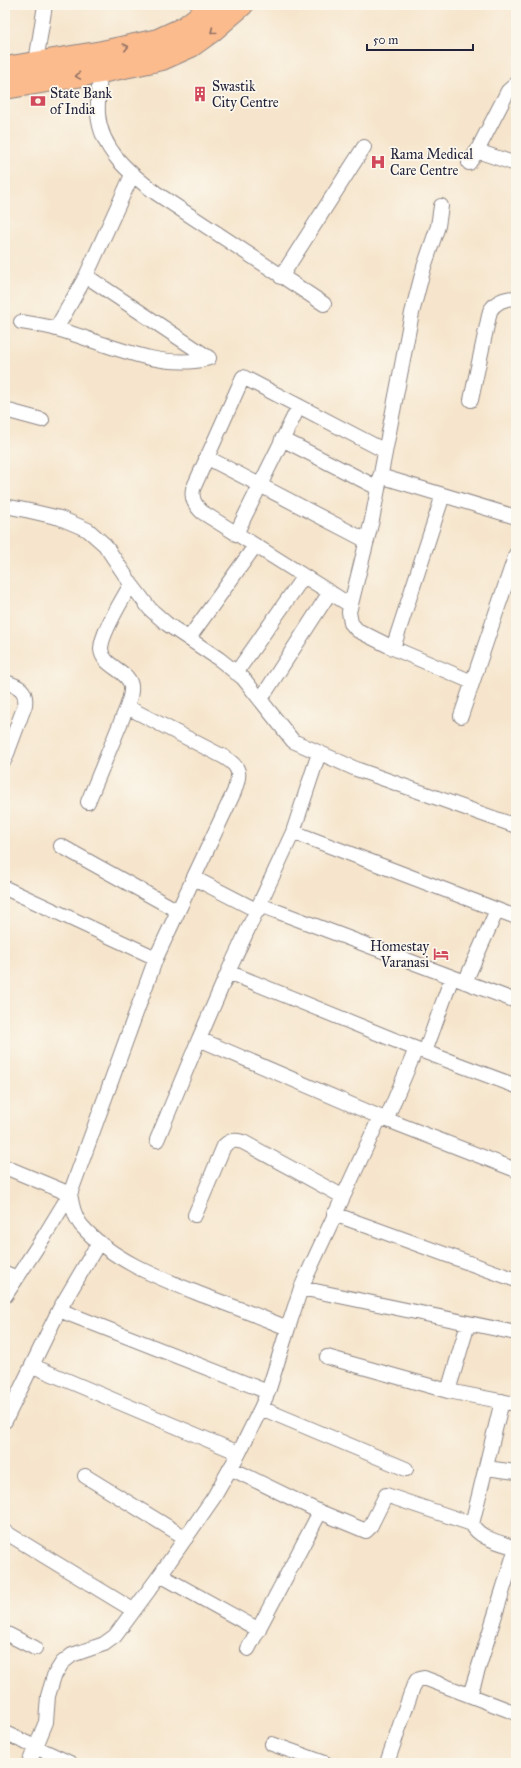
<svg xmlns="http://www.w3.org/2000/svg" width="521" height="1768" font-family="'IM FELL Great Primer',serif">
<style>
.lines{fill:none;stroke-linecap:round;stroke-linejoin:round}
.street-casing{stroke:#8c8484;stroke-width:16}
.primary-casing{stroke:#8c8484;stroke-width:24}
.street{stroke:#fff;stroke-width:14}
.primary{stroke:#fbbb8d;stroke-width:22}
.oneway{stroke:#8e6e64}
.labels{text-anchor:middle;stroke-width:3.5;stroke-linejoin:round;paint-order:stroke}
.poi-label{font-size:14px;fill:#22223b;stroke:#fbf7ec;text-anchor:start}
</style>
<rect width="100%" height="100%" fill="#fbf7ec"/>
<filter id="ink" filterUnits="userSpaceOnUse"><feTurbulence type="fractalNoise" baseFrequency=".025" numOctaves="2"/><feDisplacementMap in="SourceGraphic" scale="8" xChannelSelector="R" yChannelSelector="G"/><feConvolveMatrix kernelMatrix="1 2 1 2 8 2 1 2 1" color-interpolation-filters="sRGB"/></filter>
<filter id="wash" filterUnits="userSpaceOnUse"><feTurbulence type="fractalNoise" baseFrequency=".012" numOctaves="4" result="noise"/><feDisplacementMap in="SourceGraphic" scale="16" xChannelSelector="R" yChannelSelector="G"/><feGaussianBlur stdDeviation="0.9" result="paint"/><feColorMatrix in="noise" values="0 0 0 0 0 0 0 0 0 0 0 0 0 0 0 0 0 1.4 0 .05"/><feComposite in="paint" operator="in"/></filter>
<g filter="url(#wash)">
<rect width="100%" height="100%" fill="#f6e5cc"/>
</g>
<g filter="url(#ink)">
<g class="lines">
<g class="street-casing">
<path id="street" d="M 36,62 L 45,5
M 101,65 C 100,81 97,98 98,114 C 101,150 129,173 156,193 L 324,304
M 477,151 L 508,91 L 516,84
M 469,163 L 477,151 L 516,164
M 441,206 L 438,226 L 424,267 L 412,313 L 372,520 L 349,612 L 351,623 L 357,630 L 393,648 L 472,682
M 86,276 L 209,358
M 281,277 L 364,147
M 21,322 C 33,324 46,326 57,329 C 103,342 162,372 209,358
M 56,329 L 86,276 L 132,175
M 471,400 L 490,311 C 496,301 505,298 516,298
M 5,410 L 42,420
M 282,439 L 378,488
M 206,457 L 367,541
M 380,476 L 516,517
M 5,506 L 30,511 L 60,518 L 88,530 L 105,545 L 131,584 L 150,609 L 167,624 L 219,659 L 243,678 L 293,741 L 356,769 L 516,826
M 236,534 L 299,406
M 350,605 L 202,512 C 195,505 191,499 193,489 L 243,377 L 385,451
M 189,638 L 255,546
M 393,648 L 443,495
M 236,673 L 304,576
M 5,682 C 19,686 27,690 25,705 L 5,759
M 261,699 L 330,592
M 127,707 C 129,700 132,693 131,686 C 129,670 102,667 101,649 C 101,633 123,599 131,584
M 461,716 L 516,554
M 319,753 L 293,832 L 228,972 L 199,1039 L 380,1117 L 516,1170
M 88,802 L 127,707 L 224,757 C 242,768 240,774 234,792 L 156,958 L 70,1194 C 72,1205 74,1216 81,1225 C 112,1261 162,1279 205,1296 C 233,1306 260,1317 288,1328 L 301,1288 L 380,1117
M 293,832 L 516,917
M 61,846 L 178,911
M 194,878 L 258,911
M 5,888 L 156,958
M 260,905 L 516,1001
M 228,972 L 409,1046 L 516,1086
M 465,982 L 497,910
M 425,1052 L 452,977
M 386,1120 L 416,1049
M 157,1140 L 199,1039
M 5,1167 L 70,1194 L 45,1235 L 5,1296
M 334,1214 L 516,1280
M 195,1215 L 224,1146 C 230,1140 234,1140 243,1142 L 342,1196
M 5,1273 L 17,1278
M 301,1288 L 516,1333
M 59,1310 L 268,1392
M 327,1357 L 448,1391 L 468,1324
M 33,1366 L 239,1453
M 448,1391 L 516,1404
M 502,1401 L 472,1524 C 479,1539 502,1543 516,1548
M 261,1408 L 406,1469
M 5,1421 L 59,1310 L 99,1242
M 230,1468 L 320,1512 L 248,1649
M 486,1468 L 516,1472
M 85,1476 L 186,1538
M 320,1512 L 366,1531 L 370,1527 L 386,1495 L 472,1524
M 5,1532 L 133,1610
M 160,1575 L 259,1630
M 5,1633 L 35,1648
M 470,1695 L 516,1548
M 5,1733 L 70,1763
M 272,1744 L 325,1763
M 29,1763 L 46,1722 L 48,1696 L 54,1676 L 62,1663 L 72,1655 L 104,1644 L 115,1636 L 160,1575 L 214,1497 L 239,1453 L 261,1408 L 268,1392 L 288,1328
M 387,1763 L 413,1687 L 417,1680 L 424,1678 L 516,1713"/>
</g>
<g class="primary-casing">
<path id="primary" d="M 5,68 L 102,52 L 158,40 L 184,28 L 214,5
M 5,88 L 101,72 L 162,59 L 191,46 L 212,31 L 242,5"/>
</g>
<use href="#street" class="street"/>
<use href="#primary" class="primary"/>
</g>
<defs><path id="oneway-chevron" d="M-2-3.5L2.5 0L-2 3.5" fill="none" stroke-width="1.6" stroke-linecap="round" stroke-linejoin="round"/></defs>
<g class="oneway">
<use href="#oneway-chevron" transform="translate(213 31) rotate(142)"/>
<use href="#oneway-chevron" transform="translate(126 47) rotate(-13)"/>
<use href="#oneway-chevron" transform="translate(78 76) rotate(171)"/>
</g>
</g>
<defs>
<g id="building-bare" transform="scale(1.2)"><path d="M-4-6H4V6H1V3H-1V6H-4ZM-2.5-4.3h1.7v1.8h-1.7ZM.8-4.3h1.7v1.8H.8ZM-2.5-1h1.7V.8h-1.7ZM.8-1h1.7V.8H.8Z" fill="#d1495b" stroke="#fbf7ec" stroke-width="2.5" paint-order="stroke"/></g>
<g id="bank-bare" transform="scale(1.2)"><path d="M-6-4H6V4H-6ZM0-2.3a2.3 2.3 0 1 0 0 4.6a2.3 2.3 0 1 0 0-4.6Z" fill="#d1495b" stroke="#fbf7ec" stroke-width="2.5" paint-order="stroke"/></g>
<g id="hospital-bare" transform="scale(1.2)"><path d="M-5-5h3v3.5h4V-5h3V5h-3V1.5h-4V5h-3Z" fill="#d1495b" stroke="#fbf7ec" stroke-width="2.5" paint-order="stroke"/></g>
<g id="hotel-bare" transform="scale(1.2)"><path d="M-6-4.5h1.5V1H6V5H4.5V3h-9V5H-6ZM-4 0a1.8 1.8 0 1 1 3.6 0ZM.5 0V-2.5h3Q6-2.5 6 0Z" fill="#d1495b" stroke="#fbf7ec" stroke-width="2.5" paint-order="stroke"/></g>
</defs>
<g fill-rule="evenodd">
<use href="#building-bare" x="200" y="94"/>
<use href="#bank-bare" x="38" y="101"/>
<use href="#hospital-bare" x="378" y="162"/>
<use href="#hotel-bare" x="441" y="954"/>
</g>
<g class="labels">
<g class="poi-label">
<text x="212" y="91">Swastik<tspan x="212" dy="16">City Centre</tspan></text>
<text x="50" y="98">State Bank<tspan x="50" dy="16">of India</tspan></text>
<text x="390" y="159">Rama Medical<tspan x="390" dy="16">Care Centre</tspan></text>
<text x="429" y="951" text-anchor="end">Homestay<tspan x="429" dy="16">Varanasi</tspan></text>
</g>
</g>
<rect width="521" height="1768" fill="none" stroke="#fbf7ec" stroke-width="20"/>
<path d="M367 44v6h106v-6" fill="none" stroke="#22223b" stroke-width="2"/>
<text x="373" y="44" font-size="12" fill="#22223b" stroke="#fbf7ec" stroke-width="3" paint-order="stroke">50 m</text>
</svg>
